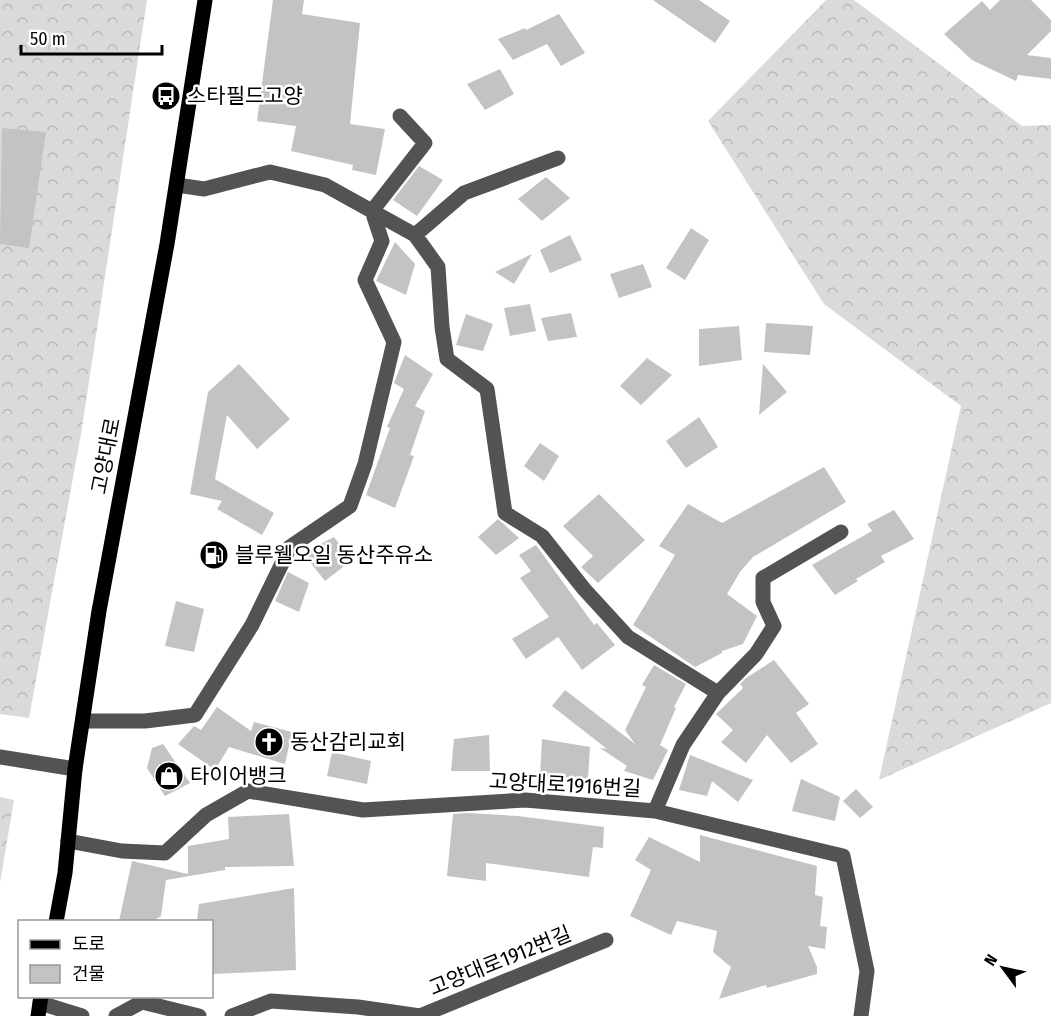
<svg xmlns="http://www.w3.org/2000/svg" width="1051" height="1016" font-family="'Fira Sans Condensed','Noto Sans KR',sans-serif">
<style>
.forest{fill:url(#forest-crowns)}
.building{fill:#c3c3c3}
.lines{fill:none;stroke-linecap:round;stroke-linejoin:round}
.minor{stroke:#535353;stroke-width:15}
.major{stroke:#000;stroke-width:15}
.labels{text-anchor:middle;stroke-width:5;stroke-linejoin:round;paint-order:stroke}
.poi-label{font-size:21px;fill:#000;stroke:#fff;text-anchor:start}
.street-label{font-size:21px;fill:#000;stroke:#fff}
</style>
<defs>
<pattern id="forest-crowns" width="20" height="18" patternUnits="userSpaceOnUse" patternTransform="scale(1.5)"><rect width="20" height="18" fill="#dadada"/><path d="M2 6a3 3 0 1 1 6 0M12 15a3 3 0 1 1 6 0" fill="none" stroke="#b9b9b9"/></pattern>
</defs>
<rect width="100%" height="100%" fill="#fff"/>
<path class="forest" d="M 0,0 L 147,0 L 81,434 L 29,718 L 0,714 Z
M 826,0 L 854,0 L 1022,126 L 1051,125 L 1051,703 L 879,780 L 961,406 L 824,304 L 708,121 Z
M 0,797 L 14,800 L 0,883 Z"/>
<path class="building" d="M 273,0 L 304,0 L 302,14 L 360,23 L 350,124 L 385,129 L 376,175 L 352,170 L 353,165 L 291,151 L 296,126 L 257,121 Z
M 653,0 L 699,0 L 730,21 L 715,43 Z
M 1000,0 L 1031,0 L 1051,20 L 1051,31 L 1027,55 L 1051,58 L 1051,79 L 1018,75 L 1016,81 L 972,60 L 944,34 L 982,1 L 990,10 Z
M 559,14 L 585,53 L 561,66 L 547,44 L 513,60 L 498,39 L 525,28 L 526,30 Z
M 500,69 L 514,94 L 485,110 L 467,84 Z
M 2,128 L 46,132 L 29,248 L 0,244 Z
M 419,166 L 443,180 L 417,216 L 393,200 Z
M 546,177 L 570,198 L 542,221 L 518,199 Z
M 691,228 L 709,240 L 685,280 L 666,268 Z
M 570,235 L 582,260 L 550,273 L 540,250 Z
M 395,242 L 415,264 L 406,295 L 376,281 Z
M 532,254 L 514,284 L 495,272 Z
M 643,264 L 652,287 L 619,298 L 610,274 Z
M 530,304 L 536,331 L 510,336 L 504,308 Z
M 571,313 L 577,337 L 548,341 L 541,318 Z
M 466,314 L 493,324 L 483,351 L 456,345 Z
M 766,323 L 813,326 L 810,355 L 764,352 Z
M 739,326 L 742,360 L 699,366 L 699,329 Z
M 405,355 L 433,374 L 415,406 L 425,411 L 410,455 L 414,456 L 395,508 L 366,495 L 390,428 L 387,427 L 404,389 L 394,383 Z
M 647,358 L 672,375 L 641,405 L 620,386 Z
M 239,364 L 290,419 L 257,449 L 227,415 L 215,479 L 274,513 L 262,535 L 217,509 L 222,501 L 190,494 L 208,392 Z
M 763,364 L 787,392 L 759,415 Z
M 699,417 L 718,447 L 686,468 L 666,441 Z
M 540,443 L 559,456 L 544,481 L 524,466 Z
M 824,467 L 846,502 L 753,557 L 740,572 L 727,594 L 757,616 L 743,644 L 722,651 L 722,653 L 695,667 L 633,625 L 675,555 L 659,546 L 688,504 L 722,523 Z
M 599,494 L 645,540 L 598,583 L 581,567 L 593,556 L 563,526 Z
M 894,510 L 914,539 L 881,556 L 885,562 L 856,579 L 858,581 L 835,595 L 812,565 L 872,531 L 867,524 Z
M 498,519 L 519,538 L 496,555 L 478,537 Z
M 334,537 L 352,560 L 325,581 L 303,553 Z
M 536,545 L 594,625 L 597,623 L 615,645 L 582,670 L 558,637 L 526,659 L 512,639 L 549,617 L 520,578 L 531,571 L 519,555 Z
M 288,572 L 309,583 L 299,612 L 275,601 Z
M 176,601 L 204,609 L 194,652 L 165,646 Z
M 774,660 L 809,704 L 796,713 L 818,744 L 791,763 L 767,735 L 746,763 L 721,742 L 733,730 L 716,714 L 743,688 L 740,684 L 746,678 Z
M 654,665 L 686,684 L 674,707 L 676,708 L 660,745 L 668,750 L 653,780 L 624,771 L 627,766 L 600,748 L 607,749 L 552,706 L 565,690 L 635,744 L 625,730 L 646,687 L 642,685 Z
M 217,707 L 251,731 L 254,722 L 292,732 L 285,764 L 229,747 L 215,770 L 178,744 L 194,726 L 201,730 Z
M 489,735 L 490,771 L 451,771 L 454,739 Z
M 542,739 L 590,747 L 588,779 L 540,776 Z
M 163,744 L 190,783 L 165,796 L 147,768 L 152,748 Z
M 332,752 L 371,761 L 367,784 L 327,776 Z
M 690,755 L 753,780 L 738,802 L 712,781 L 707,796 L 679,790 Z
M 801,779 L 840,797 L 835,821 L 792,811 Z
M 856,789 L 873,807 L 860,818 L 843,801 Z
M 467,813 L 518,816 L 604,827 L 603,848 L 593,847 L 589,877 L 486,863 L 486,881 L 447,876 L 453,814 Z
M 289,814 L 294,866 L 225,867 L 225,870 L 166,880 L 161,916 L 153,921 L 119,921 L 132,861 L 188,874 L 188,846 L 229,839 L 228,817 Z
M 700,835 L 817,866 L 815,895 L 823,897 L 820,926 L 827,927 L 825,949 L 808,946 L 817,967 L 817,974 L 767,988 L 766,985 L 719,999 L 731,967 L 713,952 L 717,931 L 677,921 L 671,935 L 630,916 L 651,870 L 635,860 L 649,837 L 700,862 Z
M 294,888 L 296,970 L 212,974 L 212,921 L 197,921 L 199,904 Z"/>
<g class="lines">
<path class="minor" d="M 177,185 L 204,189 L 270,172 L 325,185 L 415,235 L 438,267 L 442,327 L 447,359 L 487,389 L 505,513 L 542,536 L 584,589 L 628,637 L 718,693 L 683,745 L 655,811
M 415,235 L 464,193 L 558,158
M 718,693 L 756,654 L 774,626 L 763,602 L 763,578 L 841,532
M 83,721 L 145,721 L 195,715 L 252,625 L 290,547 L 350,506 L 365,464 L 394,342 L 365,280 L 382,241 L 372,211 L 425,143 L 400,116
M 0,757 L 75,769
M 68,841 L 122,851 L 165,853 L 206,815 L 248,791 L 363,810 L 525,800 L 655,811 L 843,856 L 867,971 L 861,1016
M 40,1003 L 82,1016
M 116,1016 L 142,1002 L 199,1016
M 232,1016 L 271,1001 L 358,1007 L 420,1016 L 606,940"/>
<path class="major" d="M 56,922 L 65,873 L 75,769 L 99,611 L 167,244 L 205,0
M 38,1016 L 41,996"/>
</g>
<defs>
<g id="bus-disc" transform="scale(1.5)"><circle r="9.5" fill="#000" stroke="#fff"/><path d="M-5-6H5V4H4V6H2V4H-2V6H-4V4H-5ZM-3.5-4V0h7V-4ZM-3.5 1.2v1.5H-2V1.2ZM2 1.2v1.5H3.5V1.2Z" fill="#fff"/></g>
<g id="fuel-disc" transform="scale(1.5)"><circle r="9.5" fill="#000" stroke="#fff"/><path d="M-5.5-6h7V0h2V4h1.3V-2.5L3-4.5l.8-.8L6-3V5H2.5V1h-1V6h-7ZM-4.2-4.7v3.2H.2V-4.7Z" fill="#fff"/></g>
<g id="church-disc" transform="scale(1.5)"><circle r="9.5" fill="#000" stroke="#fff"/><path d="M-1.2-6h2.4v3.5h3.3v2.4h-3.3V6h-2.4V-.1h-3.3v-2.4h3.3Z" fill="#fff"/></g>
<g id="shop-disc" transform="scale(1.5)"><circle r="9.5" fill="#000" stroke="#fff"/><path d="M-5-2.5h2.3a2.7 3.5 0 0 1 5.4 0H5L5.5 6h-11ZM-1.5-2.5h3a1.5 2.3 0 0 0-3 0Z" fill="#fff"/></g>
</defs>
<g fill-rule="evenodd">
<use href="#bus-disc" x="166" y="96"/>
<use href="#fuel-disc" x="214" y="555"/>
<use href="#church-disc" x="269" y="742"/>
<use href="#shop-disc" x="169" y="776"/>
</g>
<g class="labels">
<g class="poi-label">
<text x="187" y="103">스타필드고양</text>
<text x="235" y="562">블루웰오일 동산주유소</text>
<text x="290" y="749">동산감리교회</text>
<text x="190" y="783">타이어뱅크</text>
</g>
<g class="street-label">
<text transform="translate(106 456) rotate(-79)" y="7">고양대로</text>
<text transform="translate(565 785) rotate(3)" y="7">고양대로1916번길</text>
<text transform="translate(500 961) rotate(-22)" y="7">고양대로1912번길</text>
</g>
</g>
<rect x="18" y="920" width="195" height="78" fill="#ffffff" stroke="#999999" stroke-width="1.5"/>
<rect x="30" y="940" width="30" height="9" fill="#000000" stroke="#999999" stroke-width="1.5"/>
<text x="72" y="950" font-size="18" fill="#000000">도로</text>
<rect x="30" y="965" width="30" height="18" fill="#c3c3c3" stroke="#999999" stroke-width="1.5"/>
<text x="72" y="980" font-size="18" fill="#000000">건물</text>
<g transform="translate(1003 968) rotate(303)" stroke="#ffffff" stroke-width="4.5" paint-order="stroke">
<path d="M0-4.5L10 22L0 15L-10 22Z" fill="#000000"/>
<text y="-9" font-size="16" font-weight="bold" text-anchor="middle" fill="#000000">N</text>
</g>
<path d="M21 45v9h141v-9" fill="none" stroke="#000000" stroke-width="3"/>
<text x="30" y="45" font-size="18" fill="#000000" stroke="#ffffff" stroke-width="4.5" paint-order="stroke">50 m</text>
</svg>
